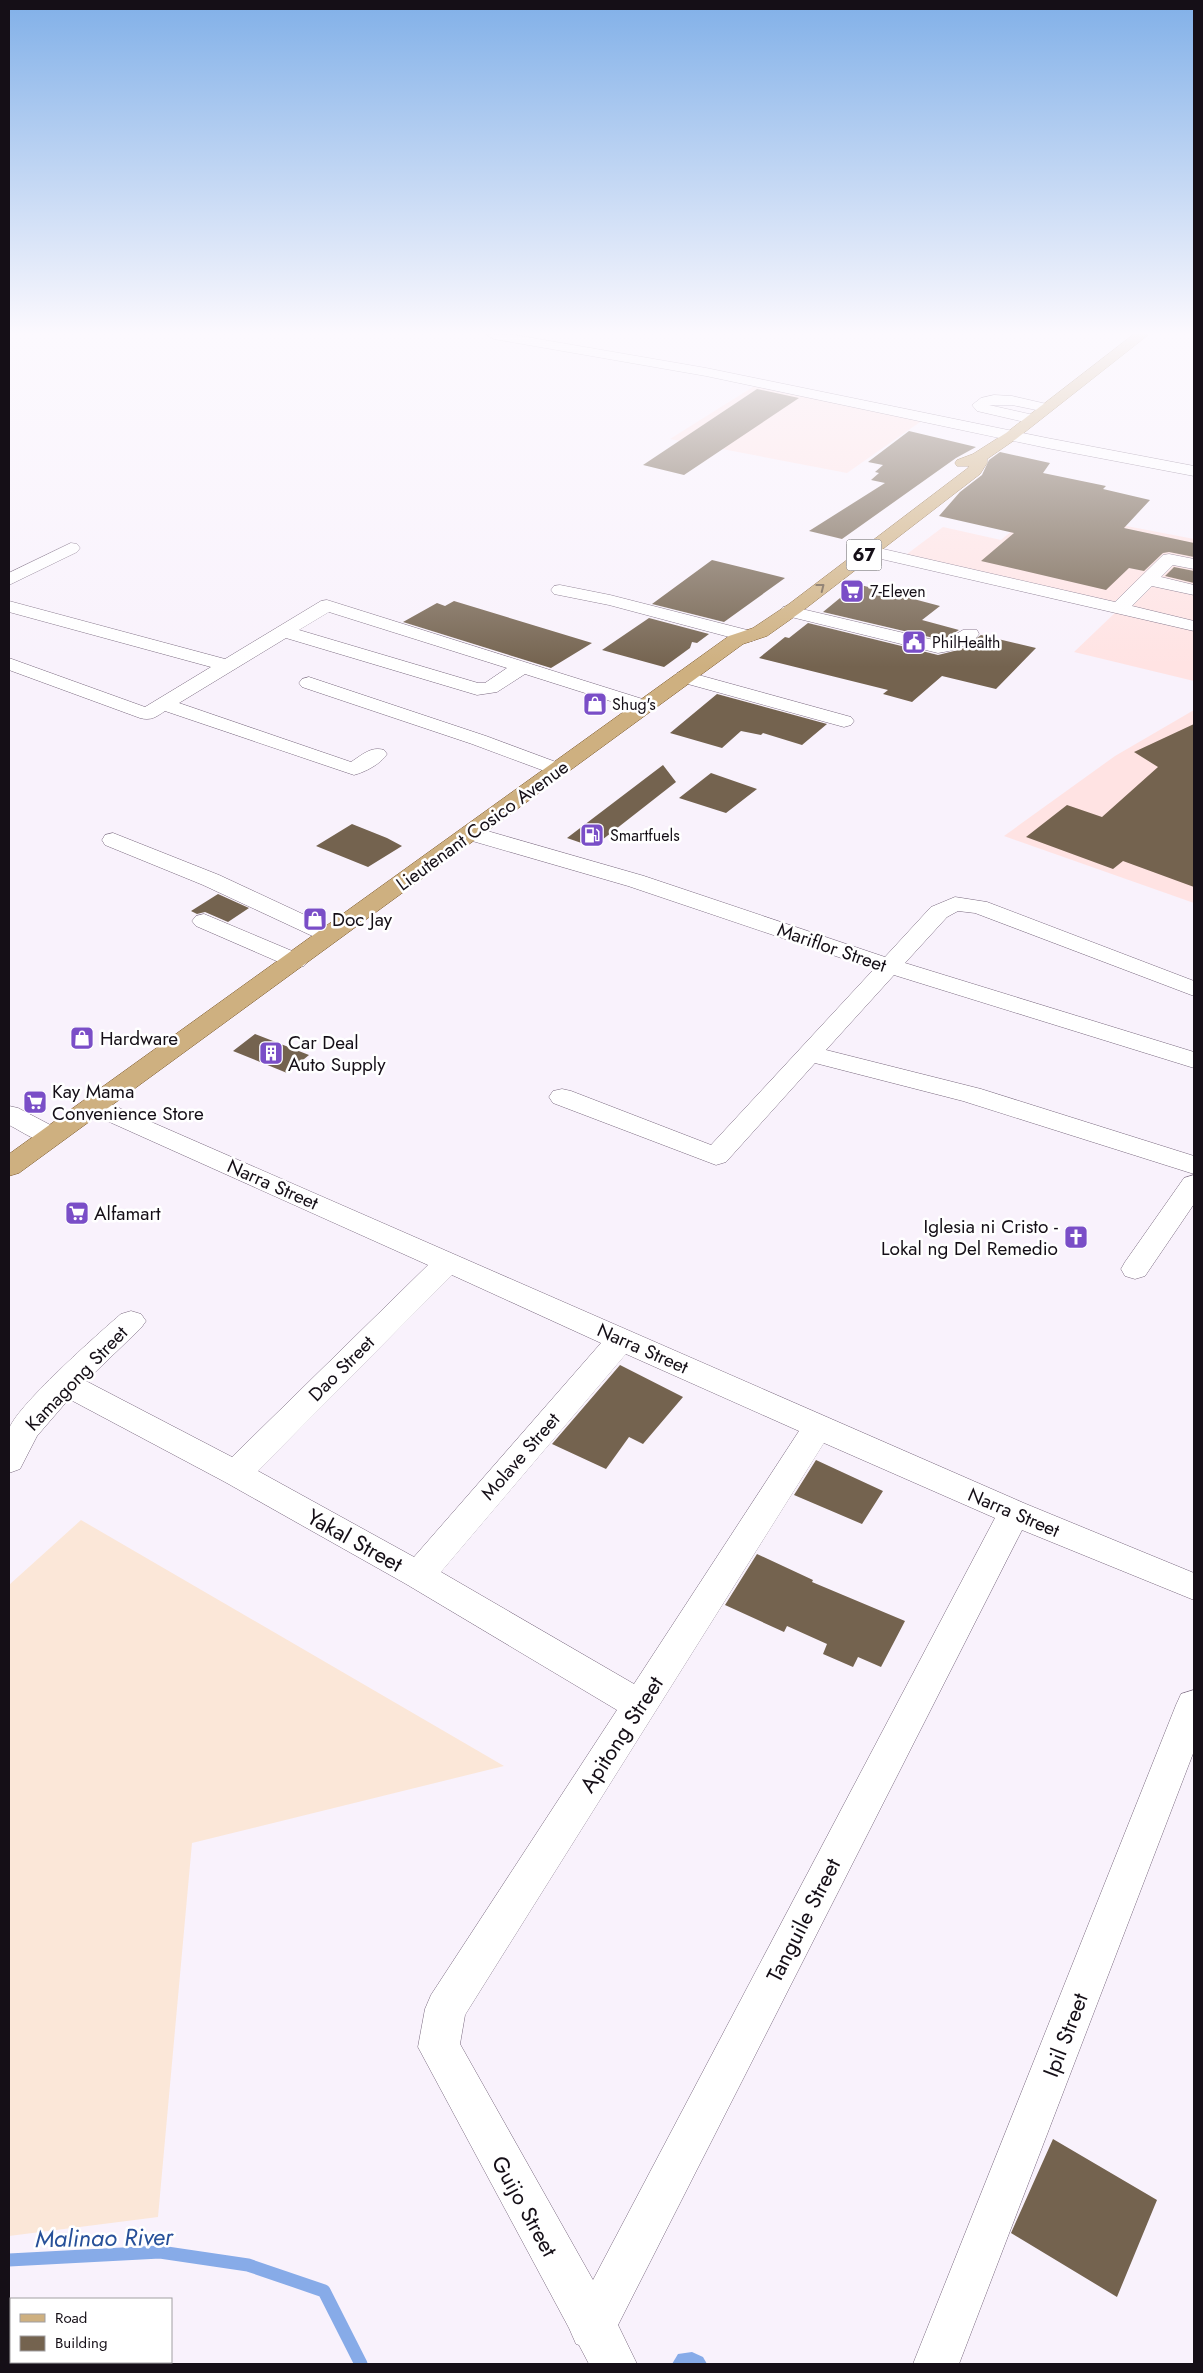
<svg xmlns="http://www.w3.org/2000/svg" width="1203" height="2373" font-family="Jost,sans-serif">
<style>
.industrial{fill:#fbe7d8}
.education{fill:#ffe3e3}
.water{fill:#87abe8}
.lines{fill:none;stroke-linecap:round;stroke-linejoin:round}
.stream{stroke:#87abe8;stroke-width:13}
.building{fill:#74634f}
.minor-casing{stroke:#79697f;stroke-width:1}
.major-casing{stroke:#785525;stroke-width:1}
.minor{fill:#fff;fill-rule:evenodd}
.major{fill:#ceb080;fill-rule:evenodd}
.oneway{stroke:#72604c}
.labels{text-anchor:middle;stroke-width:5;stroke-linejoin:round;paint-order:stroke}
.far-poi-label{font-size:16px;fill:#150f17;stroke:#fff;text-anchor:start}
.shield{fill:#fff;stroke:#5b575d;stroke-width:1}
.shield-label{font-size:18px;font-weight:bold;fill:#150f17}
.street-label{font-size:19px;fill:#150f17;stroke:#fff}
.poi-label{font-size:19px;fill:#150f17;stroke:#fff;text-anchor:start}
.near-street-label{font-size:22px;fill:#150f17;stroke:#fff}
.near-water-label{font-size:24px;font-style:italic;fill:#275099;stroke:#fff}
</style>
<rect width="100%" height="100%" fill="#f9f2fc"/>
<path class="industrial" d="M 81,1520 L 504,1766 L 192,1843 L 158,2217 L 9,2236 L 9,1585 Z"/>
<path class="education" d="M 756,385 L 923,420 L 847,473 L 670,439 Z
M 1038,509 L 1194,539 L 1194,681 L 1074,652 L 1119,609 L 899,560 L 943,527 L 1001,540 Z
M 1194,710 L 1194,903 L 1004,836 L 1115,756 Z"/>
<path class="water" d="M 692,2352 L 703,2357 L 707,2364 L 672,2364 L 678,2354 Z"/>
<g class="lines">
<path class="stream" d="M 9,2260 L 160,2252 L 248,2265 L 324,2291 L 361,2364"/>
</g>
<path class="building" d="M 757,389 L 799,398 L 684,475 L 643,465 Z
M 909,431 L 976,447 L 956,458 L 842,539 L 809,531 L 885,483 L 871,480 L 879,473 L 875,472 L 883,465 L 868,462 Z
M 1000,452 L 1050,463 L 1043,473 L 1106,486 L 1103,489 L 1150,500 L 1124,528 L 1194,543 L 1194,557 L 1169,552 L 1163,553 L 1144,571 L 1129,568 L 1106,590 L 981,561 L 1014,533 L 939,516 L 960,492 L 982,475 L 989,460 Z
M 712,560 L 785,578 L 724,622 L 652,604 Z
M 1174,567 L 1194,571 L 1194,583 L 1165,576 Z
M 857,584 L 940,606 L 922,620 L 959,630 L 944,639 L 938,639 L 823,612 Z
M 454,601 L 592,643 L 551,668 L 403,622 L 437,603 L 445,606 Z
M 649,618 L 709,634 L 697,643 L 692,642 L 690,648 L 664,667 L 602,650 Z
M 808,623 L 938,655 L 962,649 L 981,635 L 1036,648 L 996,689 L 942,676 L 912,702 L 883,694 L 888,690 L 759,658 L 785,637 L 789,638 Z
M 717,694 L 827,724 L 802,745 L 763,733 L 761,735 L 741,731 L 722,748 L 670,733 Z
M 1194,724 L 1194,887 L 1123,861 L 1113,869 L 1026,837 L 1067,805 L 1102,817 L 1158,767 L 1134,752 Z
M 663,765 L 676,782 L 593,847 L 567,838 Z
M 711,773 L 757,789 L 726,813 L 679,798 Z
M 352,824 L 387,838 L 402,846 L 368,867 L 316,846 Z
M 218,894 L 249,908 L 228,922 L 205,912 L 197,914 L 191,911 Z
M 255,1034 L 309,1055 L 287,1073 L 233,1051 Z
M 620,1365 L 683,1397 L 643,1444 L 629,1437 L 606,1469 L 552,1444 Z
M 816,1460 L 883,1491 L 862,1524 L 794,1495 Z
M 757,1554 L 813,1580 L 812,1582 L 905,1621 L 881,1667 L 858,1657 L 853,1667 L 823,1654 L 827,1644 L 787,1626 L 784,1632 L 725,1605 Z
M 1053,2139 L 1157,2200 L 1117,2297 L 1011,2233 Z"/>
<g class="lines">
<g class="minor-casing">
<path id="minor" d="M 487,335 L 515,335 L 706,368 L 1047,438 L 1194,466 L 1194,476 L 1047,448 L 706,376 L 494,339 Z
M 994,395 L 1012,396 L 1051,405 L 1053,408 L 1046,412 L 1012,405 L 989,405 L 1038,416 L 1041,419 L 1033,424 L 977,411 L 972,405 L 981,398 Z
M 71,543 L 77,544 L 80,548 L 77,552 L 9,585 L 9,573 Z
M 870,546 L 1115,602 L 1163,555 L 1169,554 L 1194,559 L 1194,569 L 1173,565 L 1161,577 L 1194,585 L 1194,595 L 1152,586 L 1132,606 L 1194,621 L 1194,631 L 864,555 L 861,551 L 864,547 Z
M 560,585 L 610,595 L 755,632 L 757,636 L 755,640 L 748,642 L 609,605 L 554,594 L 551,590 L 554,586 Z
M 327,600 L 652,702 L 655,706 L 652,710 L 645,712 L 525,674 L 497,692 L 477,695 L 286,638 L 179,703 L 351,762 C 362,755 371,746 384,750 L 387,754 C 381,764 365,772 354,775 L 165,711 C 156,717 151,721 140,718 L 9,670 L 9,658 L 145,707 L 211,667 L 9,612 L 9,601 L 225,659 L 321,601 ZM 329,612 L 507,668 L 485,683 L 478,683 L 299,630 Z
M 789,606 L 938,641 L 944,641 L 963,630 L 977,630 L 979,634 C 971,646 952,651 938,653 L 783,615 L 780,611 L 783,607 Z
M 684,671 L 851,717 L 854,721 L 851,725 L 844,727 L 677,681 L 674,677 L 677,673 Z
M 309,677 L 486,736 L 564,765 L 567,769 L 564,773 L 557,775 L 550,773 L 472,744 L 302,687 L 299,683 L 302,679 Z
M 470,826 L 644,876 L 885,957 L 931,907 L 955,897 L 987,902 L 1194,981 L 1194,996 L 975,913 L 958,911 L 947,917 L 905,963 L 1194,1052 L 1194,1068 L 894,975 L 826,1050 L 981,1089 L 1194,1156 L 1194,1174 L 963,1101 L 815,1063 L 726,1162 L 716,1165 L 553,1103 L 549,1097 L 553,1091 L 562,1089 L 571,1091 L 711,1145 L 874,969 L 628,886 L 462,838 L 459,833 L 462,828 Z
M 113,833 L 219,875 L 337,930 L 341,935 L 337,940 L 329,942 L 321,940 L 203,885 L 105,845 L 102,840 L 105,835 Z
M 204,914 L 304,956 L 308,961 L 304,966 L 296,968 L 288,966 L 196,926 L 192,921 L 196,916 Z
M 94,1097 L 1026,1504 L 1194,1573 L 1194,1600 L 1022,1530 L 618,2325 L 637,2364 L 589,2364 L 579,2345 L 576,2344 L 569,2328 L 418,2047 L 425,2009 L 431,1995 L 617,1710 L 406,1584 L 225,1482 L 69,1399 L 37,1436 L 20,1469 L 9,1473 C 9,1460 6,1443 9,1430 C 13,1409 100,1332 121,1314 L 131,1311 L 141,1314 L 146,1321 L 141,1328 L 86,1381 L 232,1457 L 428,1265 L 85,1111 L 81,1105 L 85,1099 ZM 452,1275 L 601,1343 L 414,1557 L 258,1471 ZM 626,1354 L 799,1431 L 634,1684 L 441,1572 ZM 824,1443 L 995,1518 L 593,2280 L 460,2044 L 465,2015 Z
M 9,1106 L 18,1108 L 60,1130 L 64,1136 L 60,1142 C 42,1147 25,1133 9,1125 Z
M 1194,1175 L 1194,1204 L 1145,1276 L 1135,1279 L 1125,1276 L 1121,1269 L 1125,1262 L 1184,1178 Z
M 1194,1690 L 1194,1751 L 959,2364 L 913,2364 L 1176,1705 L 1181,1694 Z"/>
</g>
<g class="major-casing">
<path id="major" d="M 1133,335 L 1148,335 L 1016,439 L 987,459 L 987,463 L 980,474 L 801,612 L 767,636 L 743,644 L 19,1173 L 9,1176 L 9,1154 L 729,636 L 753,628 L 789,604 L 968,468 L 969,466 L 957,466 L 955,463 L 957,460 L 973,454 L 1006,433 Z"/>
</g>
<use href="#minor" class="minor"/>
<use href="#major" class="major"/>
</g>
<defs><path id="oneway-chevron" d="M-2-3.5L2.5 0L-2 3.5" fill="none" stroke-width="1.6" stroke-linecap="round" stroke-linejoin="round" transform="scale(1.25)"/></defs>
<use class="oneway" href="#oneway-chevron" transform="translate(821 587) rotate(-38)"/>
<linearGradient id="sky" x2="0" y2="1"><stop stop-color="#81b0e8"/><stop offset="0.5" stop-color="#fcf9fe"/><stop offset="1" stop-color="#fcf9fe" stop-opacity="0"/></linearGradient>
<rect width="1203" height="667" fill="url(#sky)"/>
<defs>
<g id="supermarket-square" transform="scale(1.25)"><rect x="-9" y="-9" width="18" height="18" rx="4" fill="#7a4ec7" stroke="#fff"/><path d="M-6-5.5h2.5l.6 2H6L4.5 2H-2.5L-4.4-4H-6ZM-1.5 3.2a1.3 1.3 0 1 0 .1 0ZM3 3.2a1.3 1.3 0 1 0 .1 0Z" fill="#fff"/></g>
<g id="civic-square" transform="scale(1.25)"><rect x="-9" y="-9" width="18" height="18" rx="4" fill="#7a4ec7" stroke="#fff"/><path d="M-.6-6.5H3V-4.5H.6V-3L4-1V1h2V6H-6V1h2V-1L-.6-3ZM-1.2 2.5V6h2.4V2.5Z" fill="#fff"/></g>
<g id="shop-square" transform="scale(1.25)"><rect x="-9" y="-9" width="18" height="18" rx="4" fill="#7a4ec7" stroke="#fff"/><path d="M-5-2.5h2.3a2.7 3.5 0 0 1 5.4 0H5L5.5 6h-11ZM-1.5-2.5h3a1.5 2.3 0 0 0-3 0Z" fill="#fff"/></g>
<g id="fuel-square" transform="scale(1.25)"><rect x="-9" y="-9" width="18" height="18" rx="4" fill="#7a4ec7" stroke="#fff"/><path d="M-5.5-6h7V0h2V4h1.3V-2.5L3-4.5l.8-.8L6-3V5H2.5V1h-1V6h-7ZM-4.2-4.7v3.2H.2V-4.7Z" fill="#fff"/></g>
<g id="building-square" transform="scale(1.25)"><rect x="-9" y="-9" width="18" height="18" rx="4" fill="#7a4ec7" stroke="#fff"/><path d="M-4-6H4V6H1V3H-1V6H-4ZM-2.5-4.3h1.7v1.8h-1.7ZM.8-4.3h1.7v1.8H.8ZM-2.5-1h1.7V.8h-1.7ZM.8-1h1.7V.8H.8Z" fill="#fff"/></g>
<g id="church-square" transform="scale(1.25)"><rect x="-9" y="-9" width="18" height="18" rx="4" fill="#7a4ec7" stroke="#fff"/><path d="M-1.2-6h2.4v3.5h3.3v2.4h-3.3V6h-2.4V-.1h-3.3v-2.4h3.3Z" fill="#fff"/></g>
</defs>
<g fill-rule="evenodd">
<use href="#supermarket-square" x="852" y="591"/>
<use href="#civic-square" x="914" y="642"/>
<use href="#shop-square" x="595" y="704"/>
<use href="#fuel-square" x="592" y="835"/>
<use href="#shop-square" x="315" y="919"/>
<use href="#shop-square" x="82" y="1038"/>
<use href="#building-square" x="271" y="1053"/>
<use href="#supermarket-square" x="35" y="1102"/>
<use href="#supermarket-square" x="77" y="1213"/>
<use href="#church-square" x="1076" y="1237"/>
</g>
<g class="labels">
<g class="far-poi-label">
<text x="870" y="597">7-Eleven</text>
<text x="932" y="648">PhilHealth</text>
<text x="612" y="710">Shug's</text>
<text x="610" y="841">Smartfuels</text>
</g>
<rect class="shield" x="846.5" y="539.5" width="35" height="31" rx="4"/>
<g class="shield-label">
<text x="864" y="561">67</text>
</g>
<g class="street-label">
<text transform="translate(482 825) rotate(-36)" y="7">Lieutenant Cosico Avenue</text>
<text transform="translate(832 947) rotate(19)" y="7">Mariflor Street</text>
<text transform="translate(273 1184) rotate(24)" y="7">Narra Street</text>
<text transform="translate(643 1348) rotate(24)" y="7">Narra Street</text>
<text transform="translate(341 1368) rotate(-45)" y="7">Dao Street</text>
<text transform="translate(76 1378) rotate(-46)" y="7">Kamagong Street</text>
<text transform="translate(520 1456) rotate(-49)" y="7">Molave Street</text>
<text transform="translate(1014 1512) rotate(23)" y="7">Narra Street</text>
</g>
<g class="poi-label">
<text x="332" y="926">Doc Jay</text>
<text x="100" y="1045">Hardware</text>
<text x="288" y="1049">Car Deal<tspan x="288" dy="22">Auto Supply</tspan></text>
<text x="52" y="1098">Kay Mama<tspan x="52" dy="22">Convenience Store</tspan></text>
<text x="94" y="1220">Alfamart</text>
<text x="1058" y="1233" text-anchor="end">Iglesia ni Cristo -<tspan x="1058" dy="22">Lokal ng Del Remedio</tspan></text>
</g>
<g class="near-street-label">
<text transform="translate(355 1540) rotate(29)" y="8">Yakal Street</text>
<text transform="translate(621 1734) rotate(-57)" y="8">Apitong Street</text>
<text transform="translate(803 1920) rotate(-63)" y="8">Tanguile Street</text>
<text transform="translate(1065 2035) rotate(-69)" y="8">Ipil Street</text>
<text transform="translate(525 2206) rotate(61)" y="8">Guijo Street</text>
</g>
<g class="near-water-label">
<text transform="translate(104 2238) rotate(-1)" y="8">Malinao River</text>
</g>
</g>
<rect width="1203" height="2373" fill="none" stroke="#150f17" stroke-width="20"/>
<rect x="10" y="2298" width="162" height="65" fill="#ffffff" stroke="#a19fa2"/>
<rect x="20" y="2314" width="25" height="8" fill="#ceb080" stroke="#a19fa2"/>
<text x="55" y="2323" font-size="15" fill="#150f17">Road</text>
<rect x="20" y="2336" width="25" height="15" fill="#74634f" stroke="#a19fa2"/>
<text x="55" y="2348" font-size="15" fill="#150f17">Building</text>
</svg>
